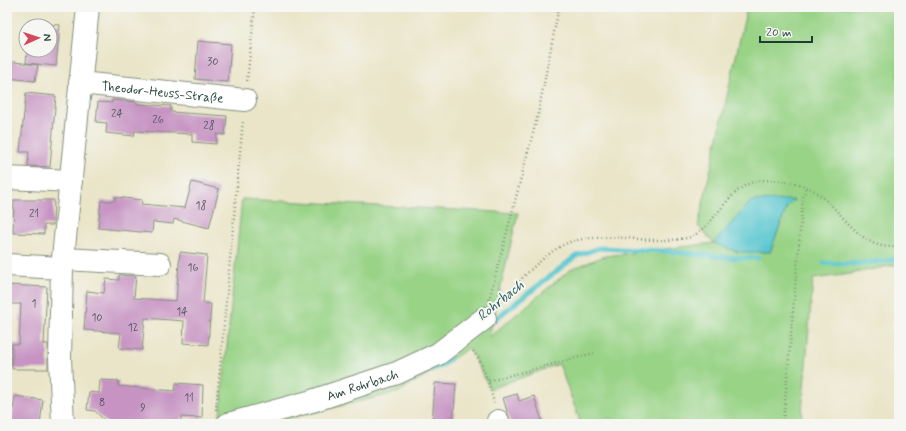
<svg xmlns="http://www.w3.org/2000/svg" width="906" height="431" font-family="Mynerve,sans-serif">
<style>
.green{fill:#98d386;stroke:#5c885d;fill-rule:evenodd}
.water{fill:#5ac7d0;stroke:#3c8282}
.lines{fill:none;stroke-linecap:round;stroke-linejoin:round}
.stream{stroke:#5ac7d0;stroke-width:5}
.building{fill:#c693c3}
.minor-casing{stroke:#84917e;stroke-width:24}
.path{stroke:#84917e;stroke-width:2.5;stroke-dasharray:1 3;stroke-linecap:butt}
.minor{stroke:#fff;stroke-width:22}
.labels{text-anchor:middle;stroke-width:4;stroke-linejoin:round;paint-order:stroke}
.number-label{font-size:11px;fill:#495258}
.street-label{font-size:13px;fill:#1f3d34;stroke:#f6f6f2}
.water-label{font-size:14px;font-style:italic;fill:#2e605b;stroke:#f6f6f2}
</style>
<rect width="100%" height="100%" fill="#f6f6f2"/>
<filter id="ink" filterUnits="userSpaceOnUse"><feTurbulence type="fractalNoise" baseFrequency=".025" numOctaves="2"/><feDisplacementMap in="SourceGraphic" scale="8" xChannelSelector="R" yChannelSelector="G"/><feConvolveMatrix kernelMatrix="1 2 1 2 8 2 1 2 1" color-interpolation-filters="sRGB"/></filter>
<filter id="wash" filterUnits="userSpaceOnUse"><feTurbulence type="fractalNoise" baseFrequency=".012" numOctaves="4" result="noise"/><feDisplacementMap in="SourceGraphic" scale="16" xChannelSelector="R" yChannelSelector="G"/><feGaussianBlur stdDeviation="0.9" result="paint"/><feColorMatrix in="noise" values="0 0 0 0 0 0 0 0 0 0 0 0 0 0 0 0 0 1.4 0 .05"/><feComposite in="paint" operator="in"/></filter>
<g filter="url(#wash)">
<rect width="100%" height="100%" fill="#eae5c8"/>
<path class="green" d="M 747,7 L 899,7 L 899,264 L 850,274 L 813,279 L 801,424 L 613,424 L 610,418 L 581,424 L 559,364 L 490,389 L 469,348 L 399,392 L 265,424 L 219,424 L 242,199 L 518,213 L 489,337 L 571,269 L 605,256 L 714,243 L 698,226 ZM 787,207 L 770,252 L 715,243 Z"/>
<path class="water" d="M 794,200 L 787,207 L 770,252 L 737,252 L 714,243 L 751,201 Z"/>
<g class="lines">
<path class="stream" d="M 824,263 C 850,265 874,263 899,259
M 490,323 L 576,256 L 599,248 L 665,251 L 733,258 L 758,258
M 423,372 L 441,366 L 450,359"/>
</g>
<g id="blocks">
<path class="building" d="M 30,23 L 60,25 L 56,66 L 26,63 L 27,50 L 50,50 L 50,26 L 29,26 Z
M 198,41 L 231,44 L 228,82 L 195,79 Z
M 7,61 L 38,65 L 35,81 L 7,78 Z
M 26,93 L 56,96 L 50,167 L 28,166 L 29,152 L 20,152 Z
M 112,100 L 137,102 L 137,104 L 171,106 L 171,112 L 227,116 L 225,135 L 217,134 L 216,144 L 192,142 L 192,134 L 135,131 L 134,136 L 106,133 L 107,123 L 96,122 L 98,102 L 112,103 Z
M 192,182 L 219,189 L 209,228 L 174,219 L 173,224 L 153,222 L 152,233 L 98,228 L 101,201 L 115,201 L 115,197 L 142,200 L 141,204 L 185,208 Z
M 14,200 L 54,200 L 53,225 L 44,225 L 44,234 L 13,233 Z
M 180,252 L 207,255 L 203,303 L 211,304 L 208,345 L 183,343 L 184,321 L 145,318 L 142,350 L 119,348 L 121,333 L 84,330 L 87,291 L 104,293 L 106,279 L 119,280 L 119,275 L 136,276 L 134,298 L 176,301 Z
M 7,285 L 47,287 L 44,344 L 48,344 L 48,369 L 12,369 L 12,344 L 19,344 L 21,304 L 7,304 Z
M 100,380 L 119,381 L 118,386 L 175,391 L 176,383 L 203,385 L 202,418 L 181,417 L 181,424 L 108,424 L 95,411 L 87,410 L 89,392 L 99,393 Z
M 435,383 L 456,384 L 453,424 L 432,424 Z
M 517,394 L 519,401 L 534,396 L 543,424 L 511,424 L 503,398 Z
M 15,396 L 43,400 L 40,424 L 11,424 Z"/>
</g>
</g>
<g filter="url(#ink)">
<use href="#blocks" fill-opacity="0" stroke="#84917e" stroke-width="1"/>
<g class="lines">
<g class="minor-casing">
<g id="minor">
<path id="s1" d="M 80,83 L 245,100"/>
<path d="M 7,178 L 71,181"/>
<path d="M 63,259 L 160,264"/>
<path d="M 7,265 L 62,268"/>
<path d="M 498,421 L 498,424"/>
<path d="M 63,424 L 60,358 L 62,268 L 88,7"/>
<path id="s2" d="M 228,424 L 312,401 L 397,373 L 438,354 L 485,318"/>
</g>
</g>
<path class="path" d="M 247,81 L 255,7
M 489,300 L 538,114 L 559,7
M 498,305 C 515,285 548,248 573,241 C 590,237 610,237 627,238 C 644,240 675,242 690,237 C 701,233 708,224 715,216 C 741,183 751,175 794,183 C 831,190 844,230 875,244 C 882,247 891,247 899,247
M 473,351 C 485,366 489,384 494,403
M 489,381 L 594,353
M 216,410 L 243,120
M 783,424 L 803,198 L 806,186"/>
<use href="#minor" class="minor"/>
</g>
</g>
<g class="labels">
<g class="number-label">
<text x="213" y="65">30</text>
<text x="117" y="117">24</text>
<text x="158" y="123">26</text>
<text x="209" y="129">28</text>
<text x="201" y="209">18</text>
<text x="34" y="217">21</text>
<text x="193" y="271">16</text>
<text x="34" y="307">1</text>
<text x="182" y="315">14</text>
<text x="97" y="321">10</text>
<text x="133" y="331">12</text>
<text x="189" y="401">11</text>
<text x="102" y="406">8</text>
<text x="143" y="411">9</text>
</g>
<g class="street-label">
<text dy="5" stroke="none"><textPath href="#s1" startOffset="83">Theodor-Heuss-Straße</textPath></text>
<text dy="5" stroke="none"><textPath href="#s2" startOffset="140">Am Rohrbach</textPath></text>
</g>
<g class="water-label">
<text transform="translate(500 300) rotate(-39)" y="5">Rohrbach</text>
</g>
</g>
<rect width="906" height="431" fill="none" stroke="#f6f6f2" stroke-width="24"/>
<g transform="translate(38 38) rotate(87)"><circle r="19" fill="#f6f6f2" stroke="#a0aca6"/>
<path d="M0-3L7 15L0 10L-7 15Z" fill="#d1495b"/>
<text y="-6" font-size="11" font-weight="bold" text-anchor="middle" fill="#1f3d34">N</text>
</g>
<path d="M760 36v6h52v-6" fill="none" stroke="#1f3d34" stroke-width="2"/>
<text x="766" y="36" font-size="12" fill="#1f3d34" stroke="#f6f6f2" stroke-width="3" paint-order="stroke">20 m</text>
</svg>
